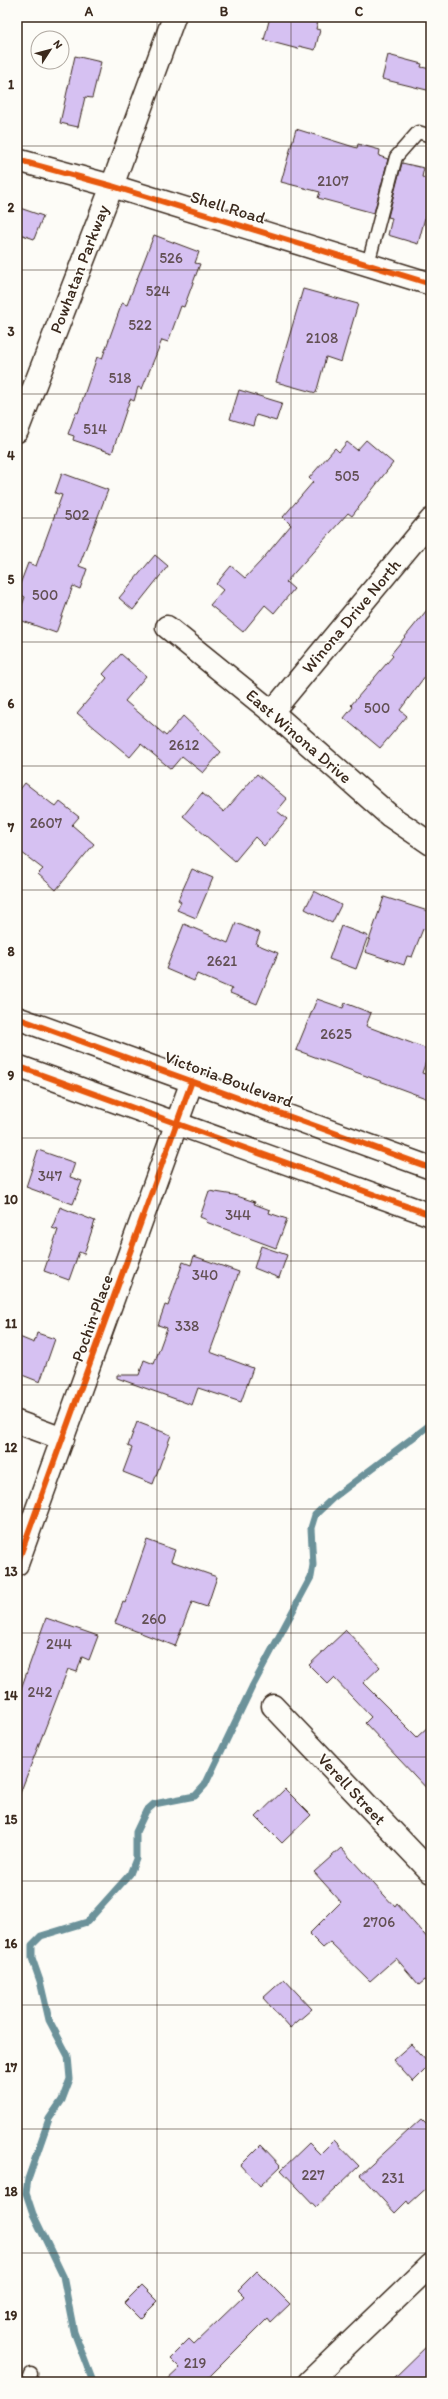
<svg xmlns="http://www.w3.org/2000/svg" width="448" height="2399" font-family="Itim,sans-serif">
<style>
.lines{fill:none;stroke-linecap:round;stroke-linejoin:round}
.stream{stroke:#6c929a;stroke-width:7}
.building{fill:#d6c1f2;stroke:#3b2a1e}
.lane-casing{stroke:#3b2a1e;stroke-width:15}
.street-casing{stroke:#3b2a1e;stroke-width:25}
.secondary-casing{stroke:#3b2a1e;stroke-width:25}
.lane{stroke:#fdfcf7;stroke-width:12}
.street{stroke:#fdfcf7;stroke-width:22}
.secondary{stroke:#fdfcf7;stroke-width:22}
.cycleway-casing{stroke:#fdfcf7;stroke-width:8}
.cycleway{stroke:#e8590c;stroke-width:6}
.grid{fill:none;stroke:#3b2a1e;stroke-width:1;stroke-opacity:0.55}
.labels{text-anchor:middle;stroke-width:3;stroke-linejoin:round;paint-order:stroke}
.number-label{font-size:15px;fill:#625053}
.street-label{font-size:17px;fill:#3b2a1e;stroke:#fdfcf7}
.neatline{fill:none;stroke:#3b2a1e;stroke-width:1.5}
.grid-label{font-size:13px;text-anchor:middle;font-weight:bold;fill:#3b2a1e}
</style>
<rect width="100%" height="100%" fill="#fdfcf7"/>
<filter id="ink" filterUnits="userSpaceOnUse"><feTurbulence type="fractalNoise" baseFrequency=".025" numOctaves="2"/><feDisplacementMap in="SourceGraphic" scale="8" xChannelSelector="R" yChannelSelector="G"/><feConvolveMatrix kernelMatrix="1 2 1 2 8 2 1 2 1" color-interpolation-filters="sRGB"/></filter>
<g filter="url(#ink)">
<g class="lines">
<path class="stream" d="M 93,2382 L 74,2332 L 63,2276 L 33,2214 L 26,2193 L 28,2179 L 49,2119 L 62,2100 L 70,2079 L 68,2056 L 49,2020 L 40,1981 L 32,1958 L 32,1945 L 41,1936 L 87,1922 L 130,1874 L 136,1859 L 136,1832 L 146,1811 L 154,1804 L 195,1796 L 205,1785 L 252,1687 L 311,1577 L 313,1565 L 311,1528 L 315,1515 L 333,1498 L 431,1424"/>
</g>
<path class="building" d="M 270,17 L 319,17 L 316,29 L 320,30 L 315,50 L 299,46 L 298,49 L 264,40 Z
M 388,55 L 422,64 L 421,67 L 431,69 L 431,91 L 382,79 Z
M 75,56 L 101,62 L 92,98 L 85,97 L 78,127 L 60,123 Z
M 296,129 L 357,148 L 358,144 L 380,150 L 379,156 L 388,159 L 374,213 L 318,198 L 320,192 L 281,182 Z
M 402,163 L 424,168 L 422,177 L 431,179 L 431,195 L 418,244 L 388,235 L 392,218 L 388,217 Z
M 17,207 L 43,216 L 34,239 L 17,233 Z
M 154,235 L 199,252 L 195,263 L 200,264 L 184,307 L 181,306 L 168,342 L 162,340 L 142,389 L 138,387 L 134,401 L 130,399 L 112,453 L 73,440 L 74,436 L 68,434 L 76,412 L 78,413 L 97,357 L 102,359 L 122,303 L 127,305 Z
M 303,289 L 358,304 L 341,362 L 326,357 L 316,393 L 276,382 Z
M 239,390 L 282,403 L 276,421 L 256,415 L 253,426 L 230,419 Z
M 366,440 L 393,463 L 352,516 L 348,513 L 286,582 L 294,589 L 274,613 L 265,605 L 243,632 L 210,605 L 223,590 L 216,584 L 231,566 L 245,578 L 261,561 L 291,525 L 283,517 L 313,482 L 309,478 L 335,448 L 339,452 L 347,442 L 357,450 Z
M 62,473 L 108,490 L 79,566 L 87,569 L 80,589 L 73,586 L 56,633 L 17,619 L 25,597 L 17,592 L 28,563 L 36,566 L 62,495 L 55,493 Z
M 155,555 L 168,566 L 133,610 L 119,598 Z
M 431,605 L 431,668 L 400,710 L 407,716 L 380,748 L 344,718 L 353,707 L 351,705 L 393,656 L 391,654 Z
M 121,654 L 146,676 L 125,701 L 166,736 L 183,716 L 221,752 L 203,773 L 182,756 L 171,769 L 141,744 L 130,757 L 77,713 L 107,678 L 103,674 Z
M 257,774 L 287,799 L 277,811 L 287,819 L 264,846 L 255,837 L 235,861 L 183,816 L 202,793 L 224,812 Z
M 25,783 L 56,807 L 60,802 L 79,817 L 72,825 L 94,844 L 56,890 L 38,874 L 43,869 L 17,849 L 17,793 Z
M 192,869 L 213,878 L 196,918 L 177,910 L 181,902 L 178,900 Z
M 314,891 L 341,905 L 332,923 L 305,909 Z
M 384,897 L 431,912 L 431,932 L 423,929 L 412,957 L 407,956 L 404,965 L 365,952 Z
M 236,923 L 260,933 L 256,944 L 278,953 L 257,1004 L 230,993 L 232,989 L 197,974 L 194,981 L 166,969 L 184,924 L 228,943 Z
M 341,926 L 368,936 L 356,969 L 329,959 Z
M 317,999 L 343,1008 L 345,1003 L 371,1013 L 366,1026 L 430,1050 L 422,1073 L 431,1076 L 431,1100 L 296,1050 Z
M 38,1150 L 75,1163 L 70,1177 L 82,1181 L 73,1204 L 26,1187 Z
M 209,1191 L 234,1195 L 255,1202 L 254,1204 L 270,1210 L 269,1213 L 287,1219 L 276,1248 L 206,1222 L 207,1220 L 200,1217 Z
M 60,1207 L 95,1221 L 84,1254 L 79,1252 L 69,1280 L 44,1271 L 58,1230 L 52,1228 Z
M 261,1246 L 287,1255 L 279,1278 L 254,1268 Z
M 194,1256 L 239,1272 L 210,1352 L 253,1368 L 241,1402 L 198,1388 L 192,1405 L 117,1378 L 117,1375 L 139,1375 L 144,1360 L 154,1364 L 167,1328 L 158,1325 L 165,1305 L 168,1306 L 183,1262 L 191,1265 Z
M 37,1333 L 55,1339 L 40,1382 L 17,1373 L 17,1336 L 34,1343 Z
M 137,1422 L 171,1435 L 153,1484 L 123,1472 L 132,1448 L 128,1446 Z
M 147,1540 L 175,1550 L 171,1561 L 217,1577 L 207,1607 L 192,1602 L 175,1646 L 115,1623 L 123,1602 L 125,1603 Z
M 46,1618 L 98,1636 L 89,1660 L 82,1657 L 77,1672 L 68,1669 L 19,1796 L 17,1796 L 17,1700 Z
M 346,1630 L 380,1667 L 363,1683 L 417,1737 L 431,1724 L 431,1793 L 365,1723 L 371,1717 L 334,1678 L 328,1684 L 309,1665 Z
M 285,1789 L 311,1815 L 282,1843 L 256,1817 Z
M 341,1848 L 395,1907 L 397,1904 L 431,1942 L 431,1975 L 419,1985 L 396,1958 L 370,1981 L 330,1942 L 323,1948 L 309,1934 L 341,1902 L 314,1872 Z
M 284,1979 L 312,2009 L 290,2028 L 263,1998 Z
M 411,2044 L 430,2065 L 413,2082 L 393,2060 Z
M 421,2119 L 431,2129 L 431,2184 L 409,2204 L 407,2201 L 395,2213 L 360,2175 Z
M 334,2140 L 359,2166 L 316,2207 L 281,2170 L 309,2143 L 320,2154 Z
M 261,2145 L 281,2166 L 260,2186 L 241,2165 Z
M 257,2271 L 290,2304 L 270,2323 L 267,2319 L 204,2382 L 165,2382 L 180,2368 L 170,2358 L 189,2339 L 194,2344 L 244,2296 L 238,2290 Z
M 142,2285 L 158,2301 L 140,2319 L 124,2303 Z
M 431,2342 L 431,2382 L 390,2382 Z"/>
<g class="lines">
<g class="lane-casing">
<path id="lane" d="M 368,264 L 396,157 L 418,132 L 431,136
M 28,2382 L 31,2374"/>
</g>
<g class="street-casing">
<path id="street" d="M 167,627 L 272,712 L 390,816 L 431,844
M 272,712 L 431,520
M 17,1422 L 63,1439
M 17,1564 L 192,1081
M 273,1706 L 431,1872
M 309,2382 L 431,2265"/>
</g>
<g class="secondary-casing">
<path id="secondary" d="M 17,160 L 112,186 L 431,284
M 17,431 L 112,186 L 174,17
M 17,1018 L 431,1168
M 17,1066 L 431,1215"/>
</g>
<use href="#lane" class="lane"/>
<use href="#street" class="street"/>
<use href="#secondary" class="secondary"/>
<g class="cycleway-casing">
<path id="cycleway" d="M 17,160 L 112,186 L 431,284
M 17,1018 L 431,1168
M 17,1066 L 431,1215
M 17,1564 L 192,1081"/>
</g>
<use href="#cycleway" class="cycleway"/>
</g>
</g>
<path class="grid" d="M 157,17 L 157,2382M 291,17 L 291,2382M 17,146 L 431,146M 17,270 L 431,270M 17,394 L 431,394M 17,518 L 431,518M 17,642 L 431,642M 17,766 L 431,766M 17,890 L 431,890M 17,1014 L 431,1014M 17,1138 L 431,1138M 17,1261 L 431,1261M 17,1385 L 431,1385M 17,1509 L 431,1509M 17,1633 L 431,1633M 17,1757 L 431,1757M 17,1881 L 431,1881M 17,2005 L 431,2005M 17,2129 L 431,2129M 17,2253 L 431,2253"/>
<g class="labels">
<g class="number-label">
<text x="333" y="186">2107</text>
<text x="171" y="263">526</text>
<text x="158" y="296">524</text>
<text x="140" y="330">522</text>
<text x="322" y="343">2108</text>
<text x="120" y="383">518</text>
<text x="95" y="434">514</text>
<text x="347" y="481">505</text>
<text x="77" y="520">502</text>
<text x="45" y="600">500</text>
<text x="377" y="713">500</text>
<text x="184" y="750">2612</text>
<text x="46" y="828">2607</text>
<text x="222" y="966">2621</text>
<text x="336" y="1039">2625</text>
<text x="50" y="1181">347</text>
<text x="238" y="1220">344</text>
<text x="205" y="1280">340</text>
<text x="187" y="1331">338</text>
<text x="154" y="1624">260</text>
<text x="59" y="1649">244</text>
<text x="40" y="1697">242</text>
<text x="379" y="1927">2706</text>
<text x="313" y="2180">227</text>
<text x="393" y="2183">231</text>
<text x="195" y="2368">219</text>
</g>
<g class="street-label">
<text transform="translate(228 207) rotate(17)" y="6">Shell Road</text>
<text transform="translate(79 269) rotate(-69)" y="6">Powhatan Parkway</text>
<text transform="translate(351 616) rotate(-50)" y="6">Winona Drive North</text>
<text transform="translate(299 736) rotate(41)" y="6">East Winona Drive</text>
<text transform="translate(229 1079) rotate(20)" y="6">Victoria Boulevard</text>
<text transform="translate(92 1318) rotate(-70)" y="6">Pochin Place</text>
<text transform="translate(352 1789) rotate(47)" y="6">Verell Street</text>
</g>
</g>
<rect width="448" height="2399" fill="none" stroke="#fdfcf7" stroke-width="44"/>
<g transform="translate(50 50) rotate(54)"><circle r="19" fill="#fdfcf7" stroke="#afa8a0"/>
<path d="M0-3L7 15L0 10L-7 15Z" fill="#3b2a1e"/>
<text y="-6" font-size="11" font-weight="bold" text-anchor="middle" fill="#3b2a1e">N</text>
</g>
<rect x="22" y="22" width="404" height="2355" class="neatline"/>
<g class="grid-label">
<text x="89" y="16">A</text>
<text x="224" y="16">B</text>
<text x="359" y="16">C</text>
<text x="11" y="89">1</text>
<text x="11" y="212">2</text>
<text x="11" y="336">3</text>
<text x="11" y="460">4</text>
<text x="11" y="584">5</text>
<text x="11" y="708">6</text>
<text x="11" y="832">7</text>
<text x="11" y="956">8</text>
<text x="11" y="1080">9</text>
<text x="11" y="1204">10</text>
<text x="11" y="1328">11</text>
<text x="11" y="1452">12</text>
<text x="11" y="1576">13</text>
<text x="11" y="1700">14</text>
<text x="11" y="1824">15</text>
<text x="11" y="1948">16</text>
<text x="11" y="2072">17</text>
<text x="11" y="2196">18</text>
<text x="11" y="2320">19</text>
</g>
</svg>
